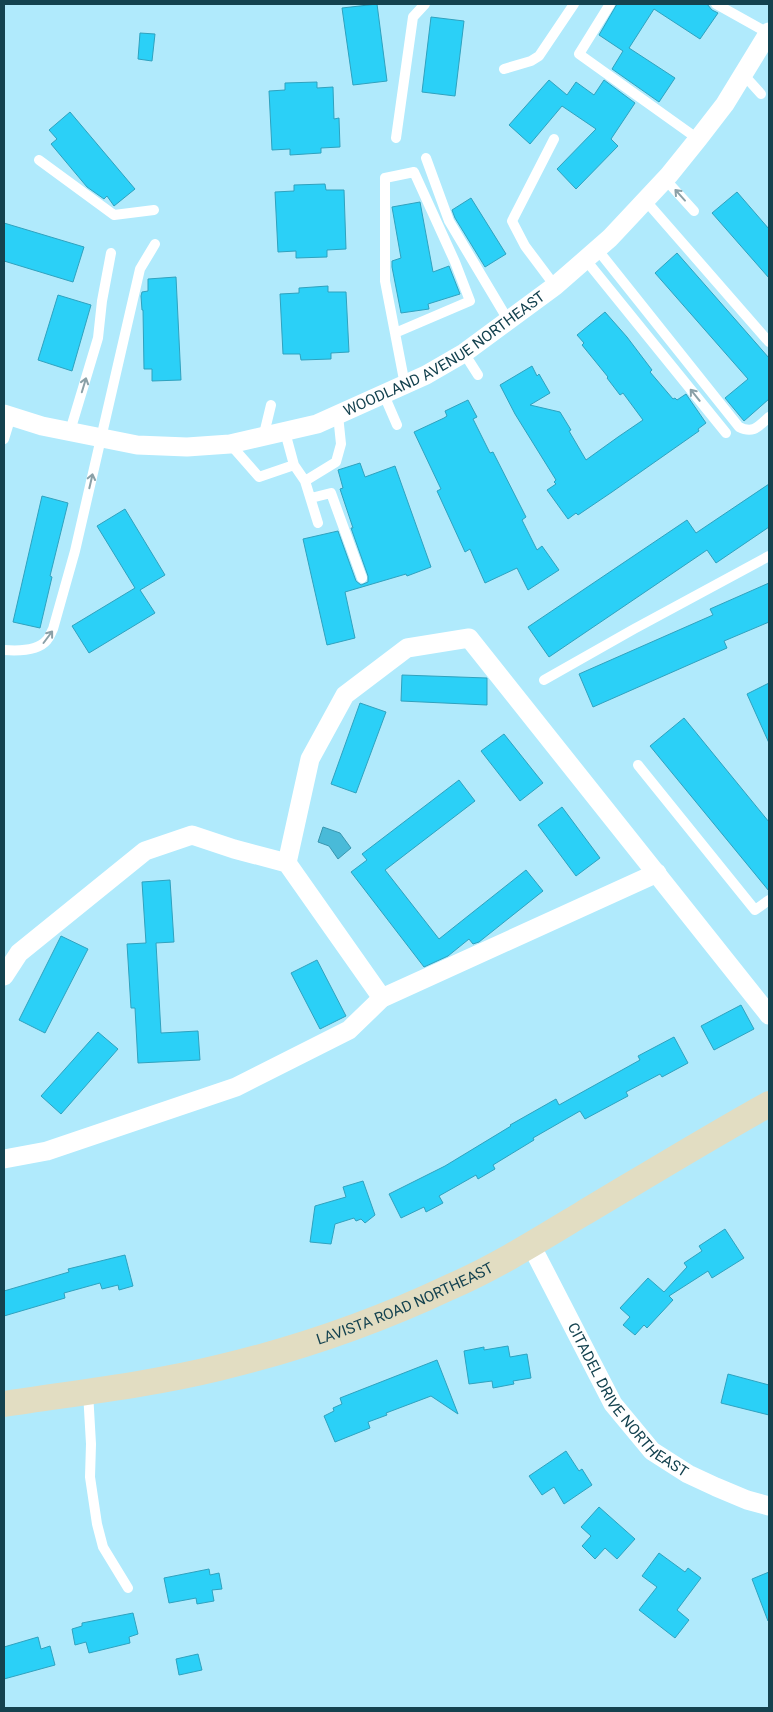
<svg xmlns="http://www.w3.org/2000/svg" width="773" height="1712" font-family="Roboto,sans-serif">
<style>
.water{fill:#49bad8;stroke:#3996af}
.building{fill:#2bd0f7;stroke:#2fa2bf}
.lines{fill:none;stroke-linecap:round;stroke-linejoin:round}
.service{stroke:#fff;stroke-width:10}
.minor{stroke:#fff;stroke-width:19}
.secondary{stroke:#e2ddc2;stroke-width:26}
.oneway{stroke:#8aa0a7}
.labels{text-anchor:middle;stroke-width:4;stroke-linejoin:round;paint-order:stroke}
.street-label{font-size:15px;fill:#14424f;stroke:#b0eafc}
</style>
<rect width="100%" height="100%" fill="#b0eafc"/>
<path class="water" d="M 323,827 L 340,833 L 351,848 L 338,859 L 329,846 L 318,842 Z"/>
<path class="building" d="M 377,4 L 387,81 L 353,85 L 342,8 Z
M 617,4 L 707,4 L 712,10 L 718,13 L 700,39 L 654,9 L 629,48 L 675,78 L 659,102 L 612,69 L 623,51 L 599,35 Z
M 431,17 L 464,21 L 455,96 L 422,92 Z
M 140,33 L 155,34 L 152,61 L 138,59 Z
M 549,80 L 567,95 L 576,82 L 594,95 L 604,80 L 635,103 L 611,139 L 618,146 L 576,189 L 557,169 L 596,129 L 562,106 L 530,144 L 509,125 Z
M 317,82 L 317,88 L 333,87 L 334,119 L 339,118 L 340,147 L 321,148 L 321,153 L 290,155 L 290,149 L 272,150 L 269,91 L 285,90 L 285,83 Z
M 70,112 L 135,189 L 114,206 L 107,196 L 104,199 L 87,187 L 51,144 L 57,139 L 49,130 Z
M 325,184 L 326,190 L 344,190 L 346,249 L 327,250 L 327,257 L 296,258 L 296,251 L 278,252 L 275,192 L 294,191 L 294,185 Z
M 737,192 L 769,229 L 769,278 L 712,213 Z
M 471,198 L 506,254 L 485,267 L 455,218 L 452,210 Z
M 420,202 L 433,272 L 449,266 L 460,294 L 428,304 L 429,309 L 401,313 L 392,267 L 392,261 L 401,258 L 392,207 Z
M 4,223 L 84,247 L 73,282 L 4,261 Z
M 677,253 L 769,358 L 769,399 L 744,421 L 725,398 L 748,379 L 655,273 Z
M 176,277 L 181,380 L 152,381 L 152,369 L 144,369 L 143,310 L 142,310 L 141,296 L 142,292 L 148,291 L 148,279 Z
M 328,286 L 328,292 L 346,292 L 349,352 L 331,353 L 331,359 L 301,360 L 300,354 L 283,354 L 280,294 L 299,293 L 299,288 Z
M 58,295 L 91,305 L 72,371 L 38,360 Z
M 605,312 L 627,337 L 652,370 L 650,372 L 673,399 L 675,398 L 677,400 L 686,394 L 706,423 L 698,429 L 699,431 L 612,492 L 578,515 L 576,513 L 568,519 L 547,490 L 556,484 L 554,482 L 556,480 L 515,414 L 500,385 L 532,366 L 537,376 L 539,374 L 550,393 L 530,405 L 560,412 L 571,430 L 569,431 L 586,460 L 618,437 L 643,420 L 623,393 L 620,395 L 607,378 L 608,377 L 582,345 L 584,343 L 577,335 Z
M 468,400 L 477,417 L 473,419 L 490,453 L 493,452 L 526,517 L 522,520 L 537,550 L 542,546 L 559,570 L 528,590 L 517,568 L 485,583 L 470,549 L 465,552 L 437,491 L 441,489 L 414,432 L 444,418 L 447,416 L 445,411 Z
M 360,463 L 365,477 L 395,466 L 431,567 L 407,576 L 406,574 L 345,592 L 355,638 L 327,645 L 303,539 L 338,531 L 356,581 L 361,585 L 368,582 L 368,576 L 351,528 L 353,528 L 340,489 L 343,488 L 338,470 Z
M 769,484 L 769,527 L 716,563 L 707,550 L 549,657 L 528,627 L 687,520 L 696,533 Z
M 42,496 L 68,503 L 50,576 L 52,577 L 40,628 L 13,622 Z
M 125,509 L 165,575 L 140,590 L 155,613 L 89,653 L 72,626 L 135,588 L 97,526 Z
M 769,583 L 769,622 L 724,641 L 727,648 L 593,707 L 579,674 L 713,615 L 710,609 Z
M 402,675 L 487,678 L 487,705 L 401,701 Z
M 769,683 L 769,743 L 747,694 Z
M 360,703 L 386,712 L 356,793 L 331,784 Z
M 684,718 L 769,822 L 769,891 L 650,746 Z
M 504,734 L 543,783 L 520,801 L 481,751 Z
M 459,780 L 475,801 L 385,870 L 439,939 L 526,870 L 543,891 L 479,942 L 473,944 L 469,939 L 448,956 L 424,967 L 351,872 L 367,860 L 362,854 Z
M 562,807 L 600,858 L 576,876 L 538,825 Z
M 170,880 L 174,942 L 156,943 L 161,1033 L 198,1031 L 200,1060 L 138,1063 L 135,1008 L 131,1008 L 127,944 L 146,943 L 142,882 Z
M 61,936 L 88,949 L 45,1033 L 19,1020 Z
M 317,960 L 346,1016 L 320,1029 L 291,973 Z
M 741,1005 L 754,1029 L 714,1050 L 701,1026 Z
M 98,1032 L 118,1049 L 61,1114 L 41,1096 Z
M 674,1037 L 688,1063 L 662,1077 L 660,1074 L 626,1092 L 628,1096 L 585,1119 L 580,1111 L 533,1138 L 534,1140 L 493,1165 L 495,1169 L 478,1179 L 476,1175 L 439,1196 L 443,1203 L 426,1212 L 424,1207 L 401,1218 L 389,1194 L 445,1166 L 511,1126 L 510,1125 L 556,1099 L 559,1105 L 640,1060 L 638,1056 Z
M 363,1181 L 375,1215 L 365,1223 L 361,1219 L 356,1221 L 354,1218 L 335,1224 L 331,1244 L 310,1242 L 315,1206 L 346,1197 L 343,1187 Z
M 725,1229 L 744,1258 L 712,1278 L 708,1271 L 669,1296 L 673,1300 L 647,1328 L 644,1325 L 635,1335 L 623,1325 L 630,1317 L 620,1308 L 648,1278 L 664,1292 L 687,1267 L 684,1263 L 702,1251 L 699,1246 Z
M 125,1255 L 133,1286 L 119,1290 L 118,1285 L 102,1289 L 100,1283 L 64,1293 L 65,1298 L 4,1316 L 4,1291 L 69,1272 L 68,1269 Z
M 508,1346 L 510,1357 L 527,1354 L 531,1378 L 513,1381 L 514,1384 L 493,1388 L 492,1381 L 469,1384 L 464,1351 L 484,1347 L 484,1350 Z
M 437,1360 L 458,1414 L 431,1396 L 386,1413 L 387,1415 L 368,1422 L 370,1428 L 335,1442 L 324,1416 L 334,1411 L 333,1408 L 342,1404 L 340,1398 Z
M 728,1374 L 769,1385 L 769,1415 L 721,1403 Z
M 566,1451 L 579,1471 L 582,1469 L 592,1485 L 564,1504 L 554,1487 L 542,1495 L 529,1476 Z
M 599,1507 L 635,1539 L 617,1559 L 605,1548 L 595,1559 L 582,1546 L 591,1536 L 581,1527 Z
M 659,1553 L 685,1572 L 688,1568 L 701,1578 L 677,1610 L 689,1620 L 675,1638 L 639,1610 L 657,1587 L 642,1576 Z
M 209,1569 L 210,1575 L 219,1573 L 222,1589 L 212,1590 L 214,1601 L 197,1604 L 196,1598 L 169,1603 L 164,1578 Z
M 769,1572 L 769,1620 L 768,1621 L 752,1579 Z
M 133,1613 L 138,1634 L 129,1637 L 130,1643 L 89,1653 L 86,1642 L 75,1645 L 72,1629 L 82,1626 L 82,1623 Z
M 38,1637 L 41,1649 L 50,1646 L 55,1665 L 4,1679 L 4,1647 Z
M 198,1654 L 202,1670 L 179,1675 L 176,1659 Z"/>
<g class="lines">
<path class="service" d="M 610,4 L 579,54 L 698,139
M 716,4 L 768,33
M 504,69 L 531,61 L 539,56 L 574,4
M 743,74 L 761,94
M 396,138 L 413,17 L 425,4
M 554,139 L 512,221 L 525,246 L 555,286
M 426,158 L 449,221 L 508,320
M 39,160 L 114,215 L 154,210
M 665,179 L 694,211
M 645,200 L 769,342
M 597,249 L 739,427 C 753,434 758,427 769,417
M 585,259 L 726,433
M 395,333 L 470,301 L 455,262 L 414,172 L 385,178 L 385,281 L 405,385
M 464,353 L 478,375
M 384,395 L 397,425
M 70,431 L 98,338 L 102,301 L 111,253
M 263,438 L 271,405
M 4,439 L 11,416
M 230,444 L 259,477 L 294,465 L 285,432
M 294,465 L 305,481 L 318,523
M 305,481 L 336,462 L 341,444 L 338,415
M 311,498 L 331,493 L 362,578
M 4,650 C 17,651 38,651 47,640 C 50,637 51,632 53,629 L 75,551 L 140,269 L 155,244
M 544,680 L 634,629 L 769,556
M 638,765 L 755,910 L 769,900
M 88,1392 L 91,1444 L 90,1477 L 97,1524 L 103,1547 L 128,1588"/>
<g class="minor">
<path id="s1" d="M 4,414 L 42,426 L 137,445 L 187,447 L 230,444 L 317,424 L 426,375 L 464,353 L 555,286 L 610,238 L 669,175 L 698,139 L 725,104 L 769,32"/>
<path d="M 287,863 L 310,759 L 345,695 L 407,648 L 469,638 L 769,1015"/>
<path d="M 4,976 L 19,953 L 145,851 L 192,835 L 234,849 L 287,863 L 382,998"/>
<path d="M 4,1159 L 47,1151 L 236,1087 L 349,1030 L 382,998 L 657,873"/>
<path id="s2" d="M 531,1245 L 613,1404 L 652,1451 L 688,1474 L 716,1487 L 747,1500 L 769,1506"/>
</g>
<path class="secondary" id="s3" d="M 4,1404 C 75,1393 148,1385 218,1368 C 298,1349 376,1322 450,1287 C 496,1267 539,1240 582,1214 C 644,1177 706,1139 769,1104"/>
</g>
<defs><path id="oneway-shaft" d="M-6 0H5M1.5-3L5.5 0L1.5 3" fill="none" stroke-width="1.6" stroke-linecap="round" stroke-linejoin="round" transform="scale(1.25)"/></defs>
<g class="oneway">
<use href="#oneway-shaft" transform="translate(680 195) rotate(-132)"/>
<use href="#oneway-shaft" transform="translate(84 385) rotate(-73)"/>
<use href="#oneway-shaft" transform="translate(695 395) rotate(-129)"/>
<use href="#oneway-shaft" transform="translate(91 481) rotate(-77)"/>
<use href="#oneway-shaft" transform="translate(48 637) rotate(-53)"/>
</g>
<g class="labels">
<g class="street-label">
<text dy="5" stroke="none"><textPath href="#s1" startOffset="465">WOODLAND AVENUE NORTHEAST</textPath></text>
<text dy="5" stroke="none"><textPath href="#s3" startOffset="415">LAVISTA ROAD NORTHEAST</textPath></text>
<text dy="5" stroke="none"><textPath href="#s2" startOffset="185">CITADEL DRIVE NORTHEAST</textPath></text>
</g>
</g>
<rect width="773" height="1712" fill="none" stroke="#14424f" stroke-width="10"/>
</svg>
